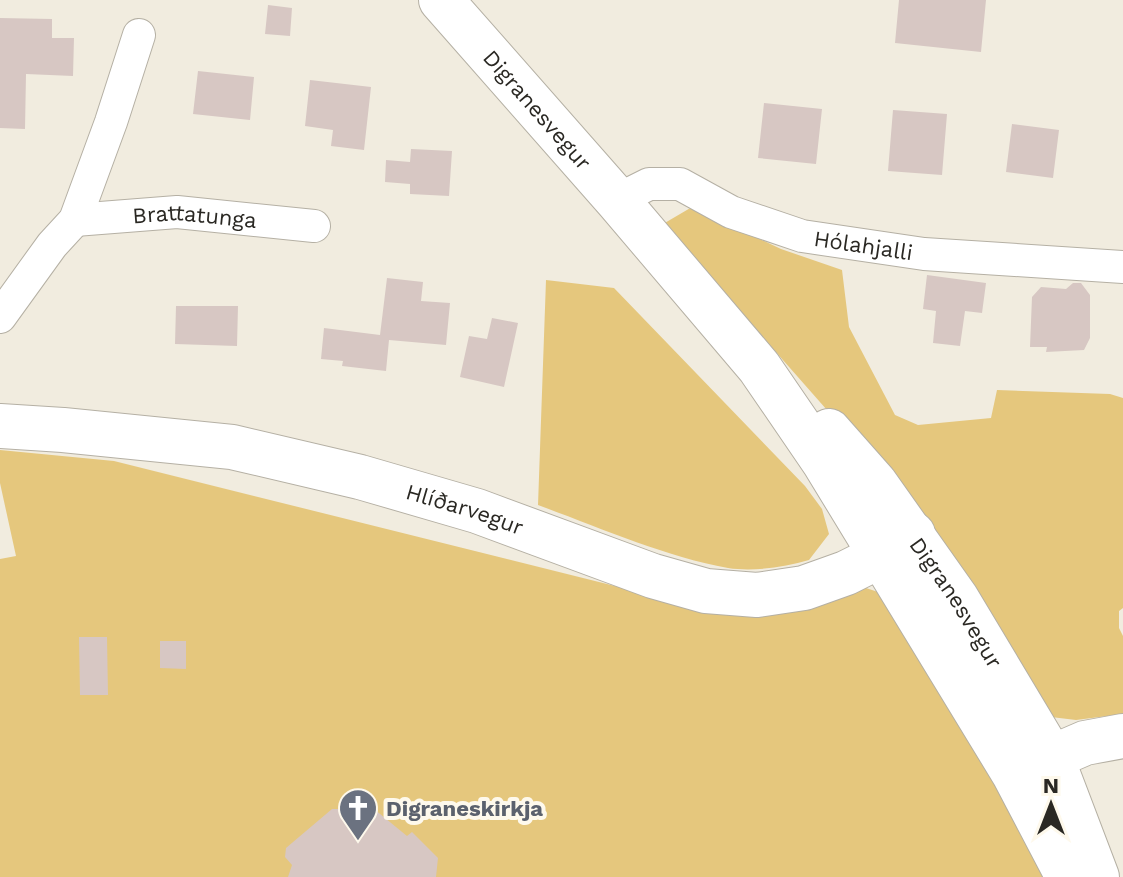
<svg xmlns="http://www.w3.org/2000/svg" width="1123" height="877" font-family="'Work Sans',sans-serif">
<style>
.green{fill:#e5c77d}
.building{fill:#d7c7c3}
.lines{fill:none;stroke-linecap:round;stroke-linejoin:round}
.street-casing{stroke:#b5b0a4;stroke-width:34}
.secondary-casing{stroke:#b5b0a4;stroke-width:46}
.street{stroke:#fff;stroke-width:32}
.secondary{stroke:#fff;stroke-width:44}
.labels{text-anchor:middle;stroke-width:8;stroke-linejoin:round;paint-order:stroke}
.street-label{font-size:22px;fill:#2a2823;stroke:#fef9ec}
.worship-label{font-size:22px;font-weight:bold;fill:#5b616d;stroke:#fef9ec;text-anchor:start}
</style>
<rect width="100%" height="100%" fill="#f1ecdf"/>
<path class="green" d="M 692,207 L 781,249 L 842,270 L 849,327 L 895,415 L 918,425 L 991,418 L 997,390 L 1110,394 L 1123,398 L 1123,608 L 1119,611 L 1119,628 L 1123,636 L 1123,714 L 1076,720 L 1051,717 L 849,435 L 663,224 Z
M 546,280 L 614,288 L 805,486 L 822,509 L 829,534 L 809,560 C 784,567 754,572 728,568 C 666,557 598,527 538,505 Z
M 0,450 L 114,461 L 691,605 L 843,590 L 866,588 L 881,593 L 1055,877 L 0,877 L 0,559 L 16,556 L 0,483 Z"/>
<path class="building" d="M 899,0 L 986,0 L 981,52 L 895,43 Z
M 268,5 L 292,8 L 290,36 L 265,34 Z
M 0,18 L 52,19 L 52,38 L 74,38 L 73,76 L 26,74 L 25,129 L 0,128 Z
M 198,71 L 254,77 L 250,120 L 193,114 Z
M 310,80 L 371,87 L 364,150 L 331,146 L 333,130 L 305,126 Z
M 764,103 L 822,109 L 816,164 L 758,158 Z
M 893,110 L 947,114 L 942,175 L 888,171 Z
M 1012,124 L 1059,130 L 1053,178 L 1006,172 Z
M 411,149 L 452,151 L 449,196 L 410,194 L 410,184 L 385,182 L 386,160 L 410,162 Z
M 927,275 L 986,283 L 982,313 L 965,311 L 960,346 L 933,343 L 936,311 L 923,309 Z
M 387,278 L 423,282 L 421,301 L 450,303 L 446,345 L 389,340 L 386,371 L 342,366 L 343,361 L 321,359 L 324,328 L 380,335 Z
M 1073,283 L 1081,283 L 1090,295 L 1090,338 L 1084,350 L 1046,352 L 1047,347 L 1030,347 L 1032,297 L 1041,287 L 1066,289 Z
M 176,306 L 238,306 L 237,346 L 175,344 Z
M 492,318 L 518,323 L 504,387 L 460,377 L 469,336 L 487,339 Z
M 79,637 L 107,637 L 108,695 L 80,695 Z
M 160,641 L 186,641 L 186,669 L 160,668 Z
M 332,809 L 374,809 L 407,836 L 412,832 L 438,858 L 436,877 L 288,877 L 292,865 L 285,857 L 286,848 Z"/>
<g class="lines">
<g class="street-casing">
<g id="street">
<path id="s1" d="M 617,200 L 649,184 L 680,184 L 731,212 L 802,236 L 924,254 L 1123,267"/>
<path id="s2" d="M 75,220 L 177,212 L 314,226"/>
<path d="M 0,317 L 52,245 L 75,220 L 111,122 L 139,35"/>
</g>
</g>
<g class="secondary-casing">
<g id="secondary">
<path id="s3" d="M 441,0 L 617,200 L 759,367 L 824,462 L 1014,774 L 1068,877"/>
<path id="s4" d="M 0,426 L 63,430 L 232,447 L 360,477 L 477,511 L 653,576 L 706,591 L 757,595 L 804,588 L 846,573 L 880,556 L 913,534"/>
<path id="s5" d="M 829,431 L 875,483 L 957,599 L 1051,756 L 1097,877"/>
<path d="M 1027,768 L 1085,743 L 1123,736"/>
</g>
</g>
<use href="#street" class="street"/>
<use href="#secondary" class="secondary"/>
</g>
<defs>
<g id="church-pin" transform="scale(2)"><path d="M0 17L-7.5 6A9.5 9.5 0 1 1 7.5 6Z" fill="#6b7280" stroke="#fef9ec"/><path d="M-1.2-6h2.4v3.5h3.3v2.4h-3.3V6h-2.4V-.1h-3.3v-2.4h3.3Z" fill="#fff"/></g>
</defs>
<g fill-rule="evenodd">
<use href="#church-pin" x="358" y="808"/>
</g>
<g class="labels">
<g class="street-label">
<text dy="8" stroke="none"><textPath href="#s3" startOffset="146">Digranesvegur</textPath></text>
<text dy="8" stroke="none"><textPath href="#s2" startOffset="120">Brattatunga</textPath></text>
<text dy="8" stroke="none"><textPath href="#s1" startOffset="262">Hólahjalli</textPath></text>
<text dy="8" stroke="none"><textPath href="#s4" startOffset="474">Hlíðarvegur</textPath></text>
<text dy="8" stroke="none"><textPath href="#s5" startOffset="214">Digranesvegur</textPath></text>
</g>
<g class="worship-label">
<text x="386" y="816">Digraneskirkja</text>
</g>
</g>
<g transform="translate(1051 805)" stroke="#fef9ec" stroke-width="6" paint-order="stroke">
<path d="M0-6L14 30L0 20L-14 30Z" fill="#2a2823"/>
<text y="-12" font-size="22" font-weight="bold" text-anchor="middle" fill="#2a2823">N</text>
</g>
</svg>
